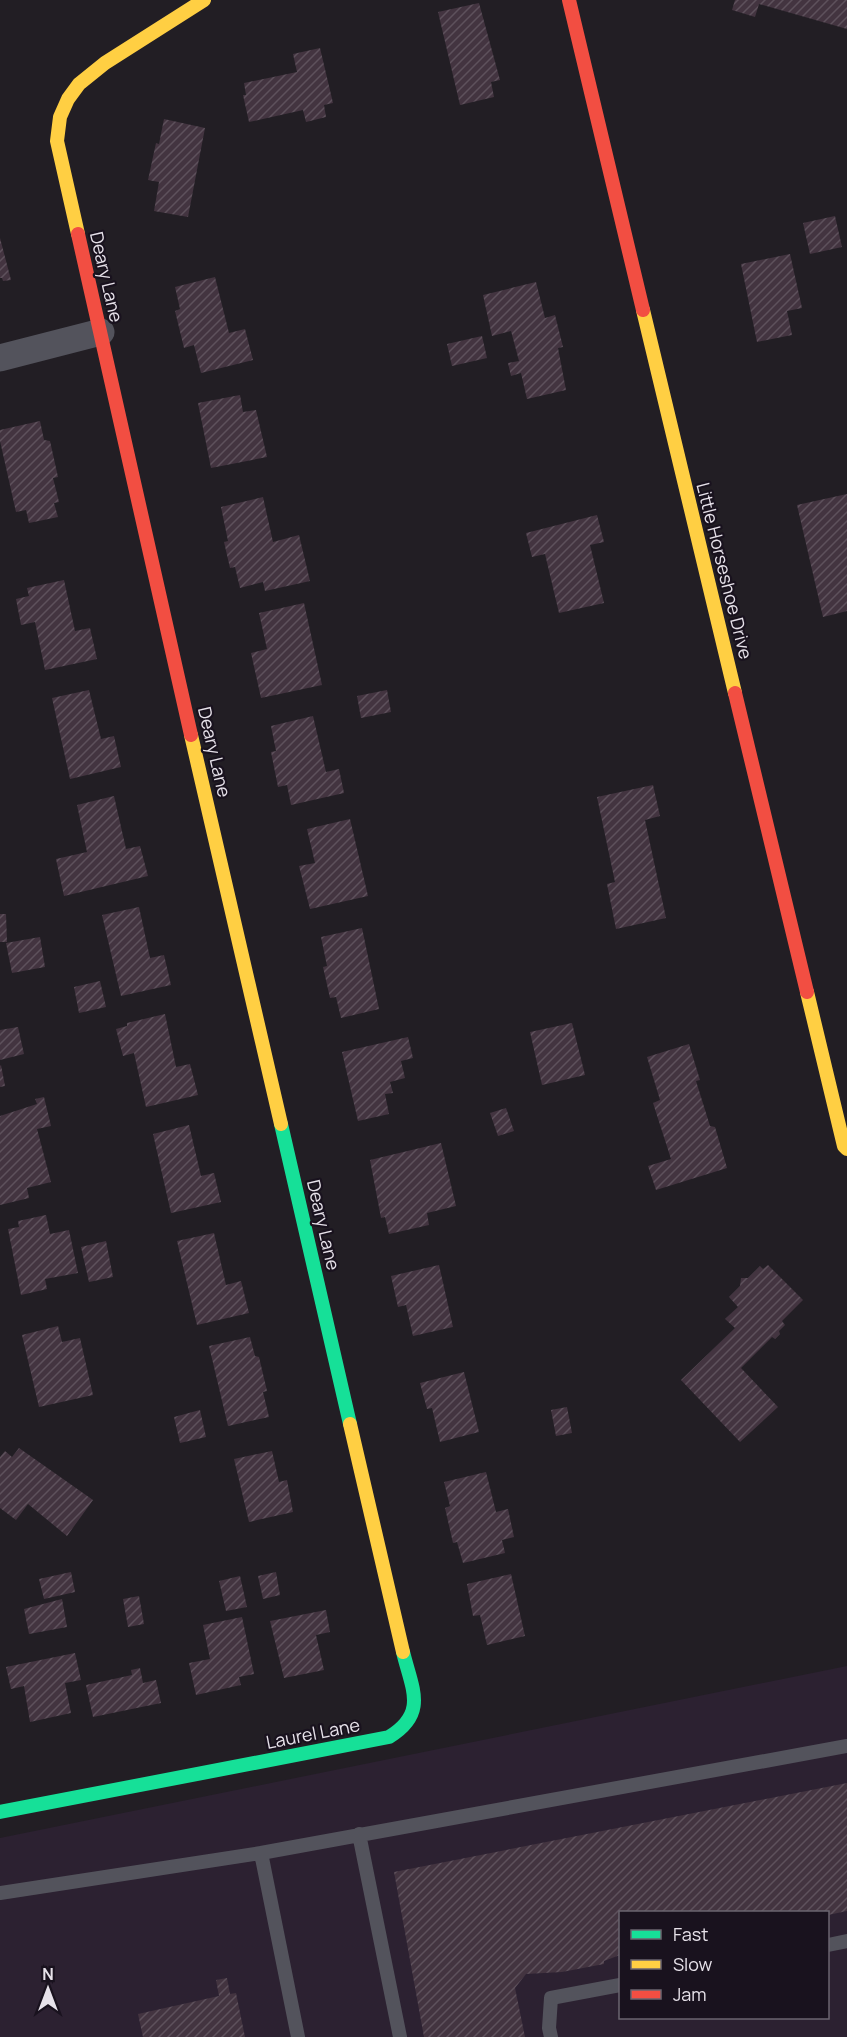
<svg xmlns="http://www.w3.org/2000/svg" width="847" height="2037" font-family="Manrope,sans-serif">
<style>
.built{fill:#2c2131;fill-rule:evenodd}
.building{fill:url(#building-hatch)}
.lines{fill:none;stroke-linecap:round;stroke-linejoin:round}
.lane{stroke:#53535c;stroke-width:14}
.street{stroke:#53535c;stroke-width:27}
.fast{stroke:#16e098;stroke-width:14}
.slow{stroke:#ffcf43;stroke-width:14}
.jam{stroke:#f24e42;stroke-width:14}
.labels{text-anchor:middle;stroke-width:4.5;stroke-linejoin:round;paint-order:stroke}
.street-label{font-size:18px;fill:#e7e2ea;stroke:#19121e}
</style>
<defs>
<pattern id="building-hatch" width="6" height="6" patternUnits="userSpaceOnUse" patternTransform="scale(1.5)"><rect width="6" height="6" fill="#433440"/><path d="M-1 1l2-2M0 6l6-6M5 7l2-2" fill="none" stroke="#5e515c"/></pattern>
</defs>
<rect width="100%" height="100%" fill="#221e24"/>
<path class="built" d="M 847,1666 L 847,2037 L 0,2037 L 0,1838 ZM 620,1912 L 828,1912 L 828,2018 L 620,2018 Z"/>
<path class="building" d="M 735,0 L 847,0 L 847,29 L 759,4 L 755,17 L 732,10 Z
M 479,3 L 500,80 L 491,82 L 494,97 L 460,105 L 438,12 Z
M 320,48 L 333,103 L 324,105 L 326,117 L 306,122 L 303,110 L 249,122 L 243,95 L 246,95 L 244,83 L 297,72 L 293,54 Z
M 164,119 L 205,128 L 188,217 L 154,211 L 159,182 L 148,180 L 156,143 L 159,144 Z
M 835,216 L 842,247 L 810,254 L 803,223 Z
M 0,238 L 11,280 L 3,281 L 2,278 L 0,278 Z
M 790,254 L 802,308 L 787,311 L 792,335 L 757,342 L 741,264 Z
M 215,277 L 229,333 L 245,329 L 253,360 L 201,373 L 194,345 L 184,348 L 175,311 L 180,309 L 175,287 Z
M 536,282 L 545,318 L 555,315 L 563,347 L 558,348 L 566,390 L 527,399 L 521,373 L 511,376 L 508,363 L 519,361 L 511,331 L 492,336 L 483,295 Z
M 482,336 L 487,358 L 452,366 L 447,344 Z
M 240,395 L 243,412 L 256,410 L 267,457 L 211,468 L 198,403 Z
M 40,421 L 44,440 L 50,441 L 58,477 L 53,478 L 59,502 L 54,503 L 58,517 L 29,523 L 26,510 L 16,512 L 0,441 L 0,430 Z
M 847,494 L 847,611 L 823,617 L 797,505 Z
M 263,497 L 273,542 L 299,535 L 310,581 L 265,591 L 263,582 L 240,588 L 235,567 L 230,568 L 224,542 L 228,541 L 221,507 Z
M 597,515 L 604,542 L 590,545 L 604,603 L 559,613 L 545,554 L 532,557 L 526,533 Z
M 64,580 L 75,631 L 90,628 L 97,659 L 45,670 L 35,622 L 21,625 L 16,599 L 29,596 L 27,588 Z
M 304,603 L 322,685 L 261,698 L 251,653 L 267,649 L 259,613 Z
M 89,690 L 101,739 L 114,736 L 121,767 L 70,779 L 52,698 Z
M 387,690 L 391,712 L 361,718 L 357,696 Z
M 313,716 L 326,772 L 339,769 L 344,793 L 291,805 L 287,785 L 278,787 L 271,752 L 276,751 L 271,726 Z
M 653,785 L 660,816 L 645,820 L 666,918 L 616,929 L 607,884 L 615,882 L 597,797 Z
M 114,796 L 126,849 L 140,846 L 148,876 L 64,896 L 56,859 L 87,852 L 77,805 Z
M 350,819 L 368,896 L 310,909 L 299,866 L 315,863 L 307,829 Z
M 139,907 L 150,958 L 164,955 L 171,985 L 121,996 L 102,915 Z
M 0,914 L 6,914 L 7,942 L 0,942 Z
M 362,928 L 379,1009 L 341,1018 L 336,997 L 330,998 L 323,967 L 327,966 L 321,937 Z
M 40,937 L 45,967 L 12,973 L 6,943 Z
M 100,981 L 106,1007 L 79,1013 L 74,987 Z
M 165,1014 L 176,1067 L 190,1064 L 198,1095 L 146,1107 L 134,1053 L 123,1056 L 116,1029 L 127,1026 L 127,1023 Z
M 572,1023 L 585,1075 L 542,1085 L 530,1032 Z
M 18,1027 L 24,1054 L 0,1060 L 0,1030 Z
M 408,1037 L 413,1058 L 401,1061 L 405,1078 L 390,1082 L 393,1093 L 385,1094 L 389,1114 L 358,1121 L 342,1052 Z
M 689,1044 L 700,1080 L 696,1081 L 710,1126 L 715,1127 L 727,1168 L 656,1190 L 648,1166 L 671,1159 L 653,1103 L 660,1100 L 647,1057 Z
M 1,1065 L 5,1086 L 0,1087 L 0,1066 Z
M 44,1097 L 51,1126 L 37,1129 L 51,1182 L 27,1188 L 29,1198 L 0,1205 L 0,1116 L 37,1104 L 35,1099 Z
M 506,1108 L 514,1131 L 498,1136 L 490,1113 Z
M 189,1125 L 201,1176 L 214,1173 L 221,1202 L 171,1213 L 153,1134 Z
M 441,1143 L 456,1206 L 427,1213 L 429,1225 L 389,1234 L 385,1217 L 381,1218 L 370,1160 Z
M 46,1215 L 50,1234 L 69,1230 L 78,1273 L 45,1279 L 47,1289 L 21,1295 L 8,1229 L 19,1227 L 18,1221 Z
M 214,1233 L 226,1285 L 241,1281 L 249,1313 L 197,1325 L 177,1241 Z
M 106,1241 L 113,1277 L 89,1282 L 81,1247 Z
M 439,1265 L 453,1327 L 413,1336 L 406,1305 L 398,1307 L 391,1276 Z
M 768,1265 L 803,1300 L 782,1321 L 785,1325 L 779,1331 L 780,1334 L 775,1339 L 772,1337 L 741,1368 L 778,1407 L 740,1442 L 681,1380 L 735,1328 L 725,1319 L 738,1307 L 729,1297 L 740,1286 L 741,1278 L 748,1278 L 760,1266 L 763,1269 Z
M 58,1326 L 62,1342 L 80,1338 L 93,1395 L 39,1407 L 22,1335 Z
M 250,1337 L 255,1356 L 259,1357 L 267,1391 L 263,1392 L 269,1417 L 228,1426 L 209,1346 Z
M 464,1372 L 479,1432 L 440,1442 L 432,1408 L 427,1409 L 420,1383 Z
M 567,1407 L 572,1433 L 556,1436 L 551,1410 Z
M 200,1410 L 206,1437 L 180,1443 L 174,1417 Z
M 19,1448 L 93,1500 L 67,1536 L 28,1504 L 16,1520 L 0,1508 L 0,1457 L 5,1451 L 12,1457 Z
M 272,1451 L 279,1482 L 287,1480 L 293,1512 L 249,1522 L 234,1459 Z
M 486,1472 L 496,1512 L 508,1509 L 514,1537 L 502,1540 L 505,1553 L 463,1563 L 457,1542 L 453,1543 L 445,1508 L 450,1506 L 444,1482 Z
M 71,1572 L 75,1592 L 44,1599 L 39,1579 Z
M 276,1572 L 280,1595 L 263,1599 L 258,1576 Z
M 511,1574 L 525,1636 L 487,1645 L 480,1615 L 473,1616 L 467,1584 Z
M 240,1576 L 247,1607 L 226,1611 L 219,1581 Z
M 139,1596 L 144,1624 L 128,1627 L 123,1599 Z
M 62,1599 L 67,1627 L 29,1634 L 24,1609 Z
M 326,1610 L 330,1632 L 316,1635 L 324,1670 L 284,1678 L 270,1621 Z
M 242,1617 L 254,1674 L 239,1677 L 241,1685 L 196,1695 L 189,1663 L 210,1659 L 203,1625 Z
M 75,1653 L 81,1680 L 65,1683 L 71,1713 L 30,1722 L 24,1686 L 11,1689 L 6,1667 Z
M 140,1668 L 143,1683 L 156,1680 L 161,1703 L 93,1717 L 86,1685 L 132,1675 L 131,1670 Z
M 847,1783 L 847,1911 L 828,1915 L 828,1912 L 620,1912 L 620,1955 L 604,1961 L 604,1964 L 562,1972 L 526,1974 L 515,1988 L 525,2037 L 424,2037 L 394,1872 Z
M 227,1978 L 230,1994 L 236,1993 L 245,2037 L 143,2037 L 138,2014 L 219,1996 L 216,1980 Z"/>
<g class="lines">
<path class="lane" d="M 359,1834 L 400,2037
M 261,1853 L 847,1746
M 0,1893 L 261,1853 L 298,2037
M 828,1945 L 847,1941
M 551,2037 L 549,2028 L 551,1998 L 620,1985"/>
<path class="street" d="M 0,358 L 101,332"/>
<path class="fast" d="M 281,1124 L 350,1424
M 0,1812 L 389,1737 C 428,1713 412,1689 403,1652"/>
<path class="slow" d="M 78,234 L 57,141 L 60,117 L 68,99 L 79,84 L 105,63 L 204,0
M 643,310 L 735,693
M 191,735 L 281,1124
M 807,992 L 844,1146 L 847,1149
M 350,1424 L 403,1652"/>
<path class="jam" d="M 569,0 L 643,310
M 78,234 L 191,735
M 735,693 L 807,992"/>
</g>
<g class="labels">
<g class="street-label">
<text transform="translate(106 277) rotate(77)" y="6">Deary Lane</text>
<text transform="translate(724 571) rotate(76)" y="6">Little Horseshoe Drive</text>
<text transform="translate(214 752) rotate(77)" y="6">Deary Lane</text>
<text transform="translate(323 1225) rotate(77)" y="6">Deary Lane</text>
<text transform="translate(313 1734) rotate(-11)" y="6">Laurel Lane</text>
</g>
</g>
<rect x="619" y="1911" width="210" height="108" fill="#19121e" stroke="#6b6570" stroke-width="1.5"/>
<rect x="631" y="1930" width="30" height="9" fill="#16e098" stroke="#6b6570" stroke-width="1.5"/>
<text x="673" y="1941" font-size="18" fill="#e7e2ea">Fast</text>
<rect x="631" y="1960" width="30" height="9" fill="#ffcf43" stroke="#6b6570" stroke-width="1.5"/>
<text x="673" y="1971" font-size="18" fill="#e7e2ea">Slow</text>
<rect x="631" y="1990" width="30" height="9" fill="#f24e42" stroke="#6b6570" stroke-width="1.5"/>
<text x="673" y="2001" font-size="18" fill="#e7e2ea">Jam</text>
<g transform="translate(48 1989)" stroke="#19121e" stroke-width="4.5" paint-order="stroke">
<path d="M0-4.5L10 22L0 15L-10 22Z" fill="#e7e2ea"/>
<text y="-9" font-size="16" font-weight="bold" text-anchor="middle" fill="#e7e2ea">N</text>
</g>
</svg>
